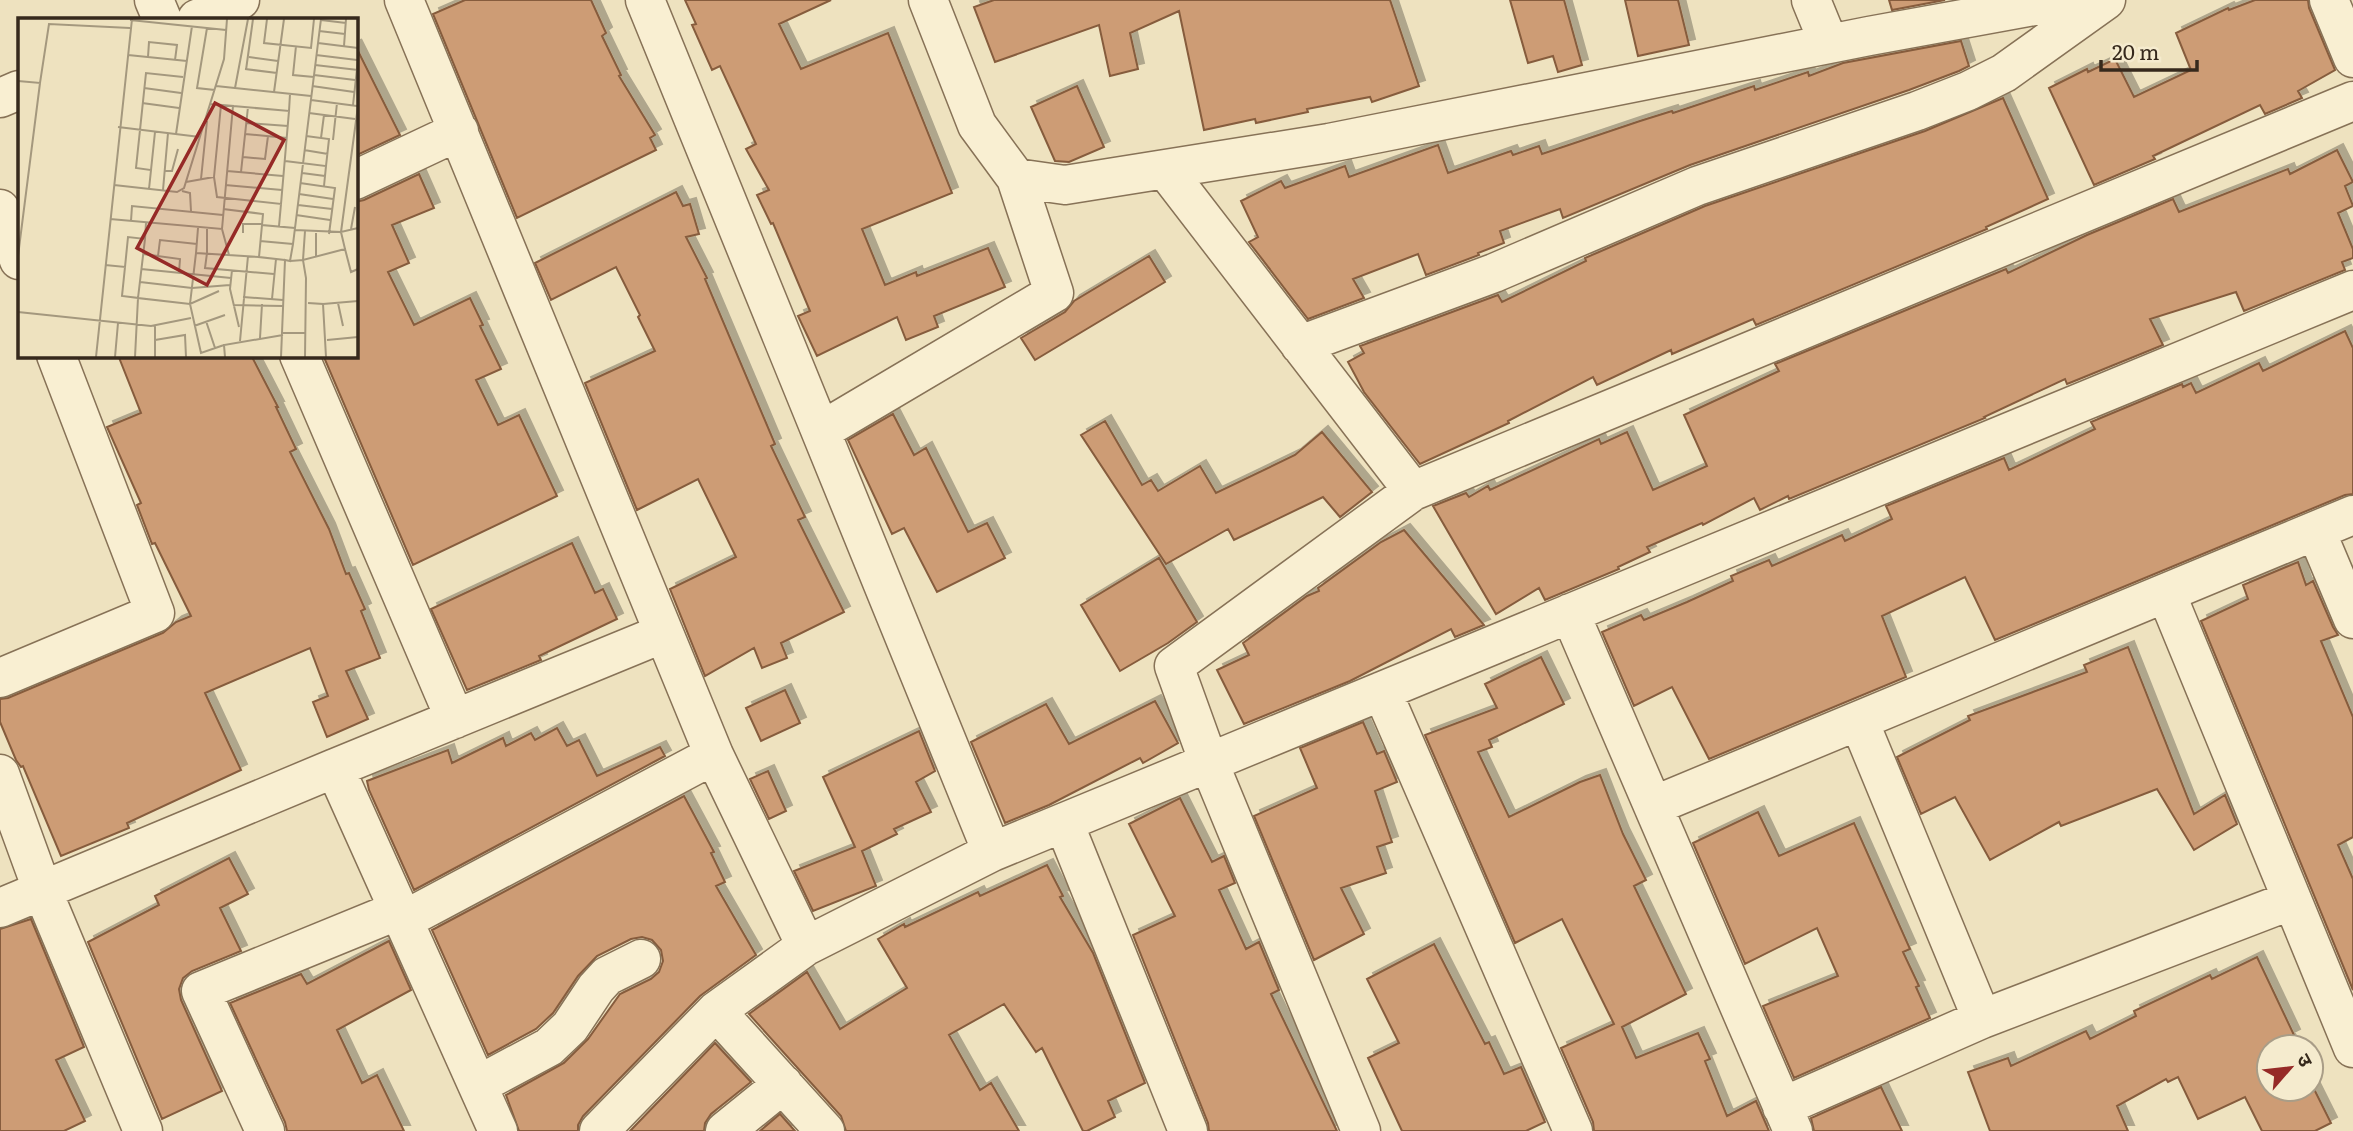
<svg xmlns="http://www.w3.org/2000/svg" width="2353" height="1131" font-family="Literata,'Noto Sans Devanagari',serif">
<style>
.building{fill:#cd9c74;stroke:#865c3d;stroke-width:2;filter:url(#shadow)}
.lines{fill:none;stroke-linecap:round;stroke-linejoin:round}
.minor-casing{stroke:#877257;stroke-width:41}
.minor{stroke:#f9efd2;stroke-width:38}
.inset-road{fill:none;stroke:#a4987e;stroke-width:2}
.view{fill:#962a27;fill-opacity:0.15;stroke:#962a27;stroke-width:3.5}
.inset-edge{fill:none;stroke:#36291c;stroke-width:3.5}
</style>
<defs>
<filter id="shadow"><feDropShadow dx="6" dy="-6" stdDeviation="0" flood-color="#0004"/></filter>
</defs>
<rect width="100%" height="100%" fill="#eee2bf"/>
<path class="building" d="M 465,0 L 591,0 L 606,33 L 602,36 L 621,75 L 619,76 L 655,135 L 650,138 L 656,150 L 517,218 L 433,14 Z
M 685,0 L 831,0 L 779,24 L 801,69 L 888,33 L 952,193 L 862,229 L 885,285 L 916,272 L 917,276 L 988,248 L 1005,287 L 934,316 L 938,327 L 906,340 L 897,317 L 817,356 L 798,316 L 810,311 L 773,223 L 771,224 L 757,195 L 769,190 L 746,149 L 756,144 L 720,66 L 712,70 L 692,25 L 696,24 Z
M 994,0 L 1390,0 L 1419,86 L 1372,102 L 1370,97 L 1307,109 L 1308,112 L 1256,123 L 1255,119 L 1204,130 L 1179,11 L 1130,33 L 1138,69 L 1110,76 L 1099,25 L 995,62 L 974,7 Z
M 1510,0 L 1564,0 L 1582,65 L 1558,72 L 1553,56 L 1528,63 Z
M 1625,0 L 1678,0 L 1689,45 L 1638,56 Z
M 1889,0 L 1945,0 L 1892,10 Z
M 2255,0 L 2308,0 L 2309,8 L 2335,70 L 2298,91 L 2302,98 L 2265,114 L 2260,105 L 2153,156 L 2155,159 L 2094,185 L 2049,88 L 2087,69 L 2088,72 L 2115,59 L 2134,97 L 2191,70 L 2176,33 L 2228,8 L 2229,10 Z
M 1961,41 L 1969,66 L 1959,71 L 1909,90 L 1690,165 L 1563,218 L 1560,209 L 1500,231 L 1504,243 L 1478,253 L 1479,255 L 1426,275 L 1418,254 L 1353,279 L 1364,298 L 1308,319 L 1249,242 L 1258,237 L 1241,201 L 1281,181 L 1285,188 L 1345,166 L 1349,177 L 1438,145 L 1448,173 L 1511,151 L 1513,155 L 1539,146 L 1542,154 L 1640,121 L 1672,111 L 1673,113 L 1754,86 L 1755,90 L 1808,72 L 1809,76 L 1843,63 Z
M 355,45 L 400,135 L 355,156 Z
M 1077,86 L 1104,147 L 1069,162 L 1055,161 L 1031,107 Z
M 2003,98 L 2048,199 L 1986,227 L 1987,229 L 1756,325 L 1753,319 L 1672,354 L 1671,350 L 1597,385 L 1593,377 L 1508,421 L 1509,423 L 1420,464 L 1364,392 L 1348,362 L 1364,353 L 1360,346 L 1498,295 L 1502,302 L 1586,261 L 1585,258 L 1705,206 L 1925,131 Z
M 2337,150 L 2353,182 L 2345,186 L 2353,206 L 2338,213 L 2353,249 L 2353,258 L 2342,262 L 2345,270 L 2244,311 L 2236,292 L 2150,319 L 2163,345 L 2072,382 L 2067,384 L 2065,379 L 1984,417 L 1985,418 L 1789,499 L 1788,496 L 1760,510 L 1754,498 L 1703,525 L 1702,523 L 1647,547 L 1650,552 L 1618,567 L 1619,569 L 1545,600 L 1539,588 L 1496,614 L 1433,506 L 1466,493 L 1469,497 L 1488,486 L 1490,490 L 1599,439 L 1601,444 L 1627,432 L 1653,490 L 1707,466 L 1684,415 L 1779,371 L 1775,364 L 2006,269 L 2008,273 L 2087,235 L 2173,199 L 2179,212 L 2288,169 L 2290,174 Z
M 419,174 L 434,208 L 392,225 L 409,263 L 388,272 L 414,325 L 470,298 L 483,325 L 480,326 L 501,369 L 476,380 L 498,425 L 519,415 L 557,496 L 413,565 L 323,355 L 355,355 L 355,202 L 364,200 Z
M 676,192 L 683,206 L 690,204 L 699,234 L 686,237 L 707,278 L 705,279 L 775,444 L 771,446 L 805,517 L 798,520 L 844,612 L 781,643 L 787,658 L 762,668 L 754,648 L 705,676 L 670,589 L 736,557 L 698,479 L 637,510 L 585,383 L 655,351 L 638,317 L 640,315 L 616,267 L 551,300 L 535,263 Z
M 1149,256 L 1165,282 L 1035,360 L 1021,338 L 1065,312 L 1074,301 Z
M 2345,331 L 2353,348 L 2353,494 L 2345,495 L 1995,640 L 1965,577 L 1882,616 L 1906,677 L 1709,759 L 1672,687 L 1634,706 L 1602,632 L 1641,615 L 1644,620 L 1687,602 L 1733,581 L 1731,576 L 1769,560 L 1772,566 L 1842,535 L 1845,541 L 1892,519 L 1886,506 L 2004,458 L 2009,470 L 2095,429 L 2091,422 L 2182,384 L 2183,387 L 2191,383 L 2196,393 L 2259,363 L 2263,371 Z
M 118,355 L 251,355 L 278,407 L 276,407 L 296,449 L 290,452 L 329,529 L 346,574 L 349,573 L 365,609 L 361,611 L 380,658 L 346,671 L 368,719 L 327,737 L 313,702 L 328,696 L 310,648 L 205,693 L 241,770 L 127,823 L 129,828 L 61,856 L 23,766 L 21,767 L 16,760 L 0,722 L 0,699 L 8,698 L 163,633 L 176,622 L 191,616 L 155,543 L 152,544 L 137,505 L 141,503 L 107,427 L 141,413 Z
M 893,414 L 914,455 L 926,448 L 968,532 L 987,523 L 1005,558 L 937,592 L 904,528 L 892,534 L 848,440 Z
M 1105,421 L 1142,485 L 1151,480 L 1158,491 L 1200,466 L 1216,493 L 1295,455 L 1322,432 L 1372,492 L 1340,517 L 1323,497 L 1234,540 L 1228,529 L 1166,564 L 1081,435 Z
M 1404,530 L 1484,625 L 1455,637 L 1451,629 L 1350,681 L 1244,724 L 1217,670 L 1249,655 L 1243,643 L 1307,596 L 1319,591 L 1318,588 L 1381,542 Z
M 572,543 L 595,593 L 603,589 L 617,619 L 539,656 L 541,660 L 467,690 L 431,609 Z
M 1159,558 L 1197,622 L 1168,643 L 1120,671 L 1081,605 Z
M 2298,562 L 2306,585 L 2313,581 L 2333,627 L 2338,635 L 2321,641 L 2353,717 L 2353,837 L 2338,845 L 2353,879 L 2353,990 L 2201,621 L 2248,599 L 2243,585 Z
M 2128,647 L 2194,814 L 2225,795 L 2237,824 L 2194,850 L 2157,789 L 2061,826 L 2059,822 L 1990,860 L 1955,797 L 1921,814 L 1897,757 L 1970,720 L 1968,716 L 2087,672 L 2084,665 Z
M 1541,657 L 1564,704 L 1489,740 L 1492,747 L 1478,752 L 1509,817 L 1580,782 L 1600,775 L 1623,834 L 1646,880 L 1634,886 L 1686,994 L 1622,1027 L 1636,1058 L 1698,1033 L 1710,1059 L 1705,1061 L 1727,1116 L 1756,1101 L 1769,1131 L 1594,1131 L 1593,1122 L 1561,1048 L 1614,1024 L 1562,919 L 1515,943 L 1425,735 L 1497,708 L 1485,684 Z
M 785,690 L 800,723 L 761,741 L 746,708 Z
M 1155,701 L 1178,743 L 1143,763 L 1140,758 L 1049,805 L 1005,823 L 971,742 L 1046,704 L 1069,744 Z
M 1363,722 L 1377,754 L 1384,751 L 1397,782 L 1375,791 L 1392,842 L 1377,847 L 1386,873 L 1341,888 L 1364,934 L 1314,960 L 1254,816 L 1317,788 L 1300,748 Z
M 557,728 L 567,746 L 579,740 L 597,776 L 660,747 L 665,756 L 414,890 L 369,790 L 367,781 L 448,750 L 452,763 L 503,738 L 506,746 L 531,733 L 535,740 Z
M 919,731 L 935,771 L 916,782 L 931,812 L 894,829 L 897,834 L 862,851 L 876,886 L 813,911 L 794,871 L 855,847 L 823,777 Z
M 768,771 L 786,811 L 769,819 L 750,779 Z
M 684,796 L 714,852 L 711,853 L 725,882 L 716,886 L 756,955 L 700,996 L 583,1116 L 578,1125 L 578,1131 L 519,1131 L 506,1095 L 564,1063 L 588,1039 L 620,994 L 651,979 L 659,972 L 663,961 L 661,950 L 652,940 L 642,937 L 631,939 L 597,956 L 578,976 L 553,1013 L 536,1029 L 488,1055 L 432,930 Z
M 1180,798 L 1212,862 L 1224,856 L 1235,883 L 1219,890 L 1246,949 L 1259,942 L 1279,990 L 1271,994 L 1337,1131 L 1209,1131 L 1208,1123 L 1133,935 L 1175,916 L 1129,824 Z
M 1758,812 L 1779,856 L 1854,823 L 1910,949 L 1903,952 L 1919,986 L 1916,987 L 1930,1018 L 1794,1078 L 1763,1006 L 1838,976 L 1817,928 L 1745,964 L 1693,843 Z
M 229,858 L 248,894 L 220,908 L 241,951 L 192,971 L 183,978 L 179,989 L 181,1000 L 222,1091 L 162,1119 L 88,942 L 159,905 L 155,896 Z
M 1047,865 L 1063,896 L 1060,897 L 1093,953 L 1145,1083 L 1108,1101 L 1115,1117 L 1087,1131 L 1083,1131 L 1042,1048 L 1036,1052 L 1004,1004 L 949,1035 L 980,1090 L 991,1083 L 1019,1131 L 846,1131 L 841,1116 L 749,1014 L 807,972 L 840,1029 L 907,988 L 878,939 L 904,924 L 905,927 L 978,892 L 980,896 Z
M 31,919 L 84,1047 L 56,1060 L 85,1121 L 64,1131 L 0,1131 L 0,929 Z
M 389,941 L 411,990 L 337,1030 L 362,1083 L 377,1075 L 404,1131 L 287,1131 L 285,1122 L 230,1003 L 301,974 L 307,984 Z
M 1434,944 L 1485,1044 L 1489,1042 L 1504,1074 L 1521,1067 L 1545,1122 L 1526,1131 L 1402,1131 L 1368,1058 L 1399,1043 L 1367,979 Z
M 2257,957 L 2294,1035 L 2288,1038 L 2293,1047 L 2269,1047 L 2269,1089 L 2311,1089 L 2311,1083 L 2331,1123 L 2315,1131 L 2262,1131 L 2245,1097 L 2198,1119 L 2178,1077 L 2168,1082 L 2166,1079 L 2117,1106 L 2128,1131 L 1990,1131 L 1968,1072 L 2008,1058 L 2011,1066 L 2086,1031 L 2090,1039 L 2136,1016 L 2134,1011 L 2210,975 L 2212,979 Z
M 715,1043 L 751,1082 L 711,1114 L 705,1123 L 704,1131 L 630,1131 Z
M 1881,1087 L 1902,1131 L 1814,1131 L 1811,1118 Z
M 780,1114 L 795,1131 L 760,1131 Z"/>
<g class="lines">
<g class="minor-casing">
<path id="minor" d="M 154,0 L 162,19
M 404,0 L 714,755 L 806,946 L 992,852 L 2353,290
M 645,0 L 992,852
M 928,0 L 977,125 L 1016,178 L 1065,185 L 1329,143 L 1869,36 L 2067,0
M 1811,0 L 1829,44
M 2329,0 L 2353,58
M 197,19 L 240,0
M 0,98 L 19,90
M 1165,169 L 1413,491 L 1174,666 L 1209,763 L 1361,1131
M 355,180 L 459,131
M 0,209 L 19,260
M 1300,345 L 1494,273 L 1697,186 L 1917,111 L 1968,91 L 2004,73 L 2106,0
M 299,355 L 455,719
M 821,431 L 1054,293 L 1016,178
M 1413,491 L 2353,101
M 2316,531 L 2353,619
M 2166,593 L 2353,1048
M 1570,613 L 1793,1131
M 0,678 L 155,613 L 56,355
M 1382,691 L 1573,1131
M 1859,721 L 1982,1019 L 2292,900
M 0,774 L 43,892 L 143,1131
M 1653,806 L 2353,515
M 1064,823 L 1188,1131
M 0,908 L 335,768
M 404,920 L 714,755
M 716,1011 L 825,1131
M 478,1085 L 549,1047 L 570,1027 L 596,988 L 607,976 L 641,959
M 1782,1107 L 1982,1019
M 265,1131 L 201,991 L 399,910
M 498,1131 L 335,768 L 664,633
M 599,1131 L 716,1011 L 806,946
M 725,1131 L 783,1084"/>
</g>
<use href="#minor" class="minor"/>
</g>
<g transform="translate(18 18)">
<rect width="340" height="340" fill="#eee2bf"/>
<path class="inset-road" d="M 249,1 L 246,25 L 293,30 L 296,1M 112,2 L 208,12M 303,2 L 328,5M 189,10 L 179,70 L 197,72M 301,13 L 327,16M 300,25 L 340,30M 278,28 L 275,57 L 296,59M 326,28 L 328,1M 110,37 L 169,43M 298,37 L 339,42M 130,39 L 131,24 L 159,27 L 157,42M 231,39 L 260,43M 297,47 L 340,52M 227,51 L 259,55M 228,52 L 235,1M 296,57 L 337,62M 0,63 L 22,65 L 31,6 L 112,10M 198,68 L 293,78M 294,68 L 336,74M 126,70 L 163,75M 217,70 L 230,1M 256,74 L 266,1M 293,82 L 339,88M 124,85 L 161,90M 335,87 L 340,42M 215,88 L 271,93 L 272,76M 340,88 L 323,214 L 340,210M 291,95 L 337,101M 228,105 L 270,108M 100,109 L 182,119M 158,116 L 174,8M 227,116 L 269,120M 288,118 L 311,121 L 308,148M 303,120 L 306,97M 315,122 L 319,85M 286,132 L 310,136M 225,139 L 247,141 L 250,118M 267,143 L 308,148 L 306,168M 133,152 L 137,114M 147,153 L 154,153 L 160,131M 209,153 L 265,158M 223,154 L 230,89M 284,155 L 307,158M 196,159 L 203,87M 183,161 L 189,103M 168,164 L 196,159 L 199,179 L 263,186 L 271,93M 282,165 L 317,170 L 311,216M 96,167 L 159,174 L 166,170 L 206,41 L 209,1M 207,167 L 264,172M 131,171 L 133,152 L 118,150 L 128,55 L 165,59M 145,172 L 150,115M 164,173 L 172,175 L 173,193M 281,176 L 315,181M 280,187 L 314,191M 205,191 L 245,196 L 244,207 L 277,210M 278,197 L 312,202M 92,201 L 204,211 L 215,88 L 192,86M 113,203 L 114,188 L 205,197M 244,207 L 241,239 L 267,242M 261,208 L 263,186M 180,210 L 178,235 L 241,239M 189,211 L 189,235M 204,211 L 211,237M 333,211 L 337,189M 277,212 L 323,214 L 327,231 L 285,242 L 287,213M 225,215 L 225,206 L 244,206M 298,215 L 298,238M 127,221 L 120,280 L 172,286 L 201,273M 242,223 L 275,226M 327,231 L 333,254 L 340,251M 178,235 L 172,286 L 183,335 L 206,327M 189,235 L 187,250 L 256,256M 125,236 L 162,241 L 161,255M 0,238 L 22,65M 140,238 L 142,222 L 179,226M 272,243 L 285,242 L 288,260 L 287,339M 87,247 L 107,249 L 110,219 L 127,221 L 128,205M 107,249 L 104,278 L 120,280 L 117,339M 123,251 L 213,260M 214,252 L 212,271 L 221,309M 122,264 L 174,270 L 212,267M 225,279 L 265,282M 254,281 L 258,241M 290,285 L 305,286 L 308,339M 320,285 L 325,308M 305,286 L 340,283M 215,287 L 265,288M 0,294 L 133,308 L 173,300M 188,303 L 197,330M 176,308 L 207,297M 265,315 L 288,315M 242,320 L 244,286M 137,322 L 167,317 L 168,339M 309,322 L 340,319M 222,323 L 230,238M 78,339 L 114,1M 97,339 L 100,305M 137,339 L 137,307M 207,339 L 206,327 L 265,317M 263,339 L 267,242 L 272,243 L 275,226 L 303,1"/>
<path class="view" d="M 197,85 L 266,122 L 189,267 L 119,230 Z"/>
<rect width="340" height="340" class="inset-edge"/>
</g>
<g transform="translate(2290 1068) rotate(62)"><circle r="33" fill="#f5ebce" stroke="#a99d87" stroke-width="2"/>
<path d="M0-5L12 26L0 18L-12 26Z" fill="#962a27"/>
<text y="-10" font-size="19" font-weight="bold" text-anchor="middle" fill="#36291c">उ</text>
</g>
<path d="M2101 60v10h96v-10" fill="none" stroke="#36291c" stroke-width="3.5"/>
<text x="2112" y="60" font-size="21" fill="#36291c" stroke="#f5ebce" stroke-width="5" paint-order="stroke">20 m</text>
</svg>
